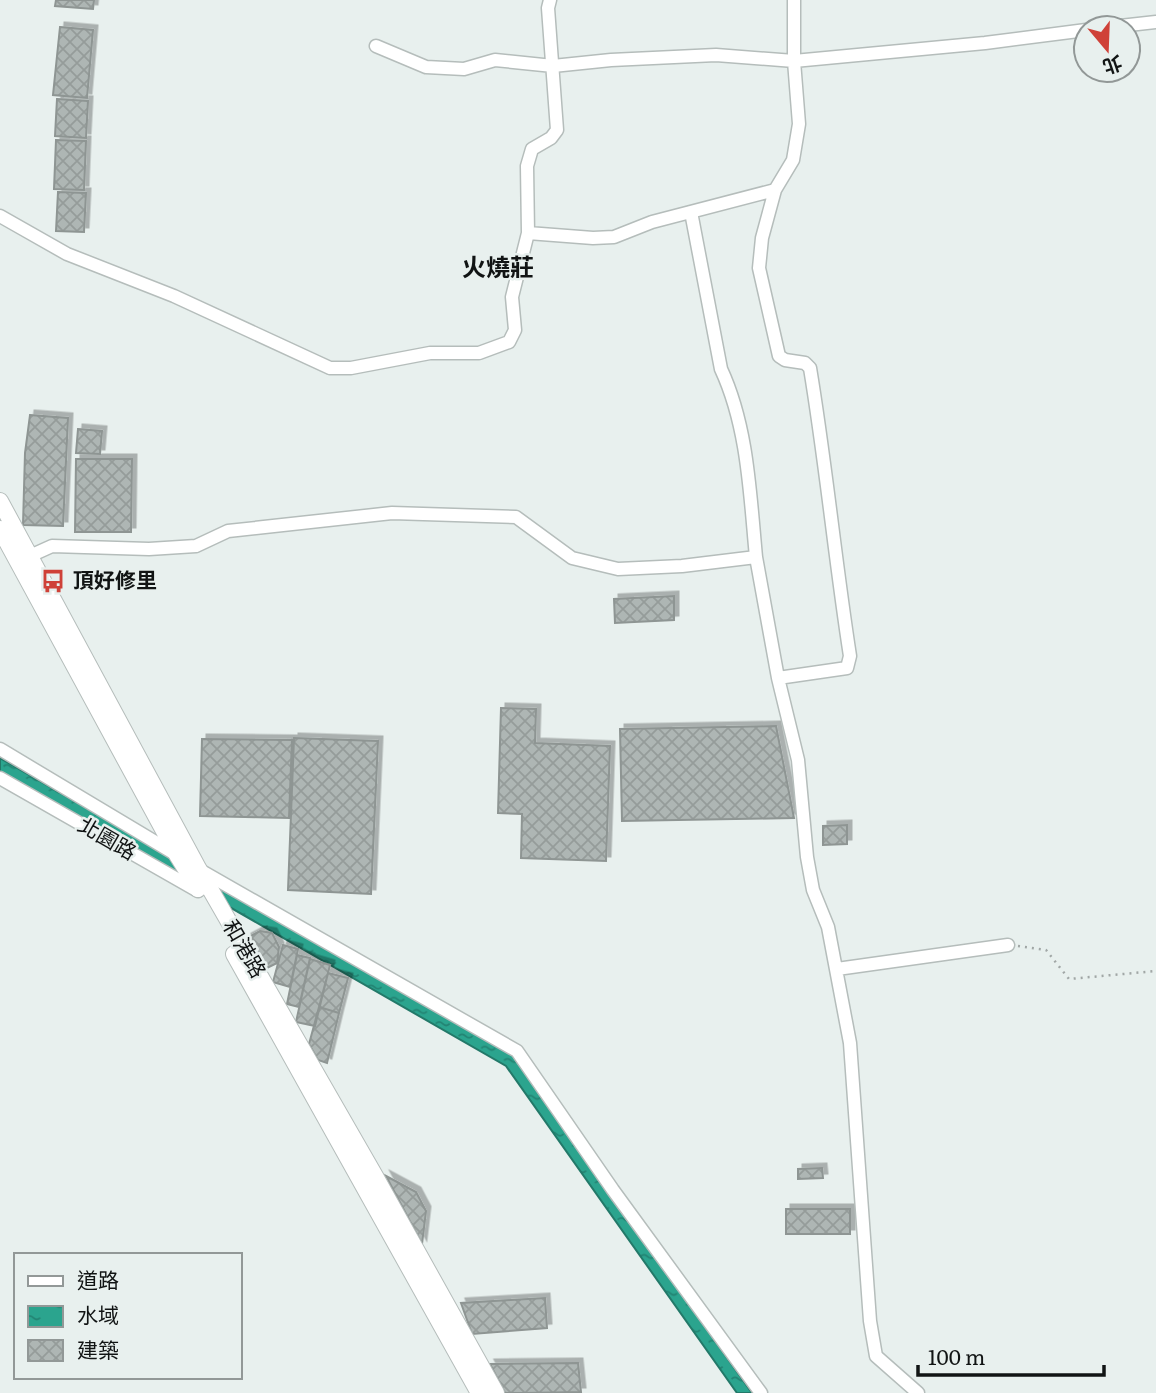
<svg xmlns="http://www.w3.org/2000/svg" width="1156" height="1393" font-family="Literata,'Noto Sans TC',serif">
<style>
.water{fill:url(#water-ripples);stroke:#237969;stroke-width:2}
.building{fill:url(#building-cross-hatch);stroke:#8e9593;stroke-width:2;filter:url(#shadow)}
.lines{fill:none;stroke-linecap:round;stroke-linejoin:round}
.minor-casing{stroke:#b5bdbb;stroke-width:15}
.major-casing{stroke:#b5bdbb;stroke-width:18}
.path{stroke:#a1a7a6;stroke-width:2.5;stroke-dasharray:2 5;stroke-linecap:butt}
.minor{stroke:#fff;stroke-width:12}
.major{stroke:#fff;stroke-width:16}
.labels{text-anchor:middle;stroke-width:5;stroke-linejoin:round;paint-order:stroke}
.poi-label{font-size:21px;font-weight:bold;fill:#111414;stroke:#e8f0ee;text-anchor:start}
.street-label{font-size:21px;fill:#111414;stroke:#e8f0ee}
.quarter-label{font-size:24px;font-weight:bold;fill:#111414;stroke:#e8f0ee}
</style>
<defs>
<pattern id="water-ripples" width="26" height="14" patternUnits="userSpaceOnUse" patternTransform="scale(1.75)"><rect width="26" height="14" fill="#2ba48e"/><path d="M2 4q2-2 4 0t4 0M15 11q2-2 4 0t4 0" fill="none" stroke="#238473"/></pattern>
<pattern id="building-cross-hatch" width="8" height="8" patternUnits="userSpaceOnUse" patternTransform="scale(1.75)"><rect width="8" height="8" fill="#aeb6b4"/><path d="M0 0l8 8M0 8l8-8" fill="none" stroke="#959c9a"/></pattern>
<filter id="shadow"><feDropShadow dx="4.5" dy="-4.5" stdDeviation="0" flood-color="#0004"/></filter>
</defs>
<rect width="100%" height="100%" fill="#e8f0ee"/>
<path class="water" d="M 0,758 L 512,1054 L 752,1393 L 737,1393 L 506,1066 L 0,775 Z"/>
<path class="building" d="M 56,0 L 94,0 L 93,9 L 55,6 Z
M 60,27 L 93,30 L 87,98 L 53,95 Z
M 57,99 L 88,101 L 86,138 L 55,136 Z
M 56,140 L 86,141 L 84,190 L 54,189 Z
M 58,192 L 86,193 L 84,232 L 56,231 Z
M 30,415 L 68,418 L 63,526 L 23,525 L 25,453 Z
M 78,429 L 102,431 L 100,454 L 76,453 Z
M 76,459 L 132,459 L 131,532 L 75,532 Z
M 674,596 L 674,620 L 615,623 L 614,599 Z
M 501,708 L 536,709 L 535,743 L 610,746 L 606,861 L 521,858 L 522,814 L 498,813 Z
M 776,726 L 794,818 L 622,821 L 620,729 Z
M 294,738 L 378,741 L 371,894 L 288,890 Z
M 202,739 L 292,740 L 289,818 L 200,816 Z
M 847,825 L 847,844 L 823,845 L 823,826 Z
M 260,931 L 272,933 L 279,947 L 277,963 L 263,970 L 247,938 Z
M 283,945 L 298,949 L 290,987 L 273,982 Z
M 297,955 L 310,958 L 299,1007 L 287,1004 Z
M 310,959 L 330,965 L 315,1026 L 296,1022 Z
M 328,973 L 348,978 L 339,1013 L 319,1007 Z
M 319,1007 L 339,1013 L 327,1063 L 318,1060 L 309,1044 Z
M 822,1168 L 823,1178 L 798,1179 L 798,1169 Z
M 386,1176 L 416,1192 L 426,1211 L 422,1244 Z
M 786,1209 L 850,1209 L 850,1234 L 786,1234 Z
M 545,1298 L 547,1328 L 472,1334 L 461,1303 Z
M 578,1363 L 581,1392 L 525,1393 L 505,1393 L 490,1364 Z"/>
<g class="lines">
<g class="minor-casing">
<path id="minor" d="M 1102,28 L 1156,22
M 376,46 L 426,67 L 464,69 L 495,60 L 553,66 L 611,60 L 716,55 L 794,61 L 985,43 L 1086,30
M 775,190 L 762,238 L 759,268 L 779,356 L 785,360 L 805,363 L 810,368 C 826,464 835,560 850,656 L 847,668 L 778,678 L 798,760 L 807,857 L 813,890 L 828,927 L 850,1043 L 870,1321 L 876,1356 L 918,1393
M 0,216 L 67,254 L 174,296 L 330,368 L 351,368 L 430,353 L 479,353 L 509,342 L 515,330 L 512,297 L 528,233 L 527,166 L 532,149 L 551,138 L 557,130 L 548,8 L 550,0
M 528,233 L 593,238 L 614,237 L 652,222 L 775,190 L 793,160 L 799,124 L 794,61 L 794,0
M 756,557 L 778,678
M 21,560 L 52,546 L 149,549 L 196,546 L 228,531 L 392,513 L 516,517 L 572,558 L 618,569 L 682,566 L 756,557 C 750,495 748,427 721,369 L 691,212
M 0,749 L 177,855
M 0,778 L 198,891
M 198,869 L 517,1051 L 613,1190 L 761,1393
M 837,969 L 1008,945"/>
</g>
<g class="major-casing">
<path id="major" d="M 0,501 L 198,868 L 375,1176 L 496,1393
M 0,529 L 177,855 L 198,889
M 234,954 L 479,1393"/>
</g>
<path class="path" d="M 1018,946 L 1046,950 L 1069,979 L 1156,971"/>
<use href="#minor" class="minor"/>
<use href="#major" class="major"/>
</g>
<defs>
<g id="bus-bare" transform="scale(1.89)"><path d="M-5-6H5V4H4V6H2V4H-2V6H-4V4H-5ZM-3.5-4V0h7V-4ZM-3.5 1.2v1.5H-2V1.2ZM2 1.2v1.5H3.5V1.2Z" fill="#cf4138" stroke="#e8f0ee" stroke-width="2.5" paint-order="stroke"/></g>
</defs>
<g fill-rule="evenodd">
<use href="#bus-bare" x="53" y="581"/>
</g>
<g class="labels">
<g class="poi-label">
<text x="73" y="588">頂好修里</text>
</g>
<g class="street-label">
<text transform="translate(107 839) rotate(30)" y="7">北園路</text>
<text transform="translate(244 949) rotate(60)" y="7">和港路</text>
</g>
<g class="quarter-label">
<text x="498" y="276">火燒莊</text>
</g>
</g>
<rect x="14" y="1253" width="228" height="126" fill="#e8f0ee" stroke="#929897" stroke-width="2"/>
<rect x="28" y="1276" width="35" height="10" fill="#ffffff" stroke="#929897" stroke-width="2"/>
<text x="77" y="1288" font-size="21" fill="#111414">道路</text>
<rect x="28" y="1306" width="35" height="21" fill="url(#water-ripples)" stroke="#929897" stroke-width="2"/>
<text x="77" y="1323" font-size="21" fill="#111414">水域</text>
<rect x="28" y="1340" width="35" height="21" fill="url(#building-cross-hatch)" stroke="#929897" stroke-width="2"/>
<text x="77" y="1358" font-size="21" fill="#111414">建築</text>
<g transform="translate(1107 49) rotate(161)"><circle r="33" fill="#e8f0ee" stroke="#929897" stroke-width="2"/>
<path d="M0-5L12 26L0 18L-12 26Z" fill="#cf4138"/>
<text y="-10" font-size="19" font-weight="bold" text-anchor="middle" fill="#111414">北</text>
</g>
<path d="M918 1365v10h186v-10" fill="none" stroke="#111414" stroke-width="3.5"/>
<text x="928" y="1365" font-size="21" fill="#111414" stroke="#e8f0ee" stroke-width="5" paint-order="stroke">100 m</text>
</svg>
